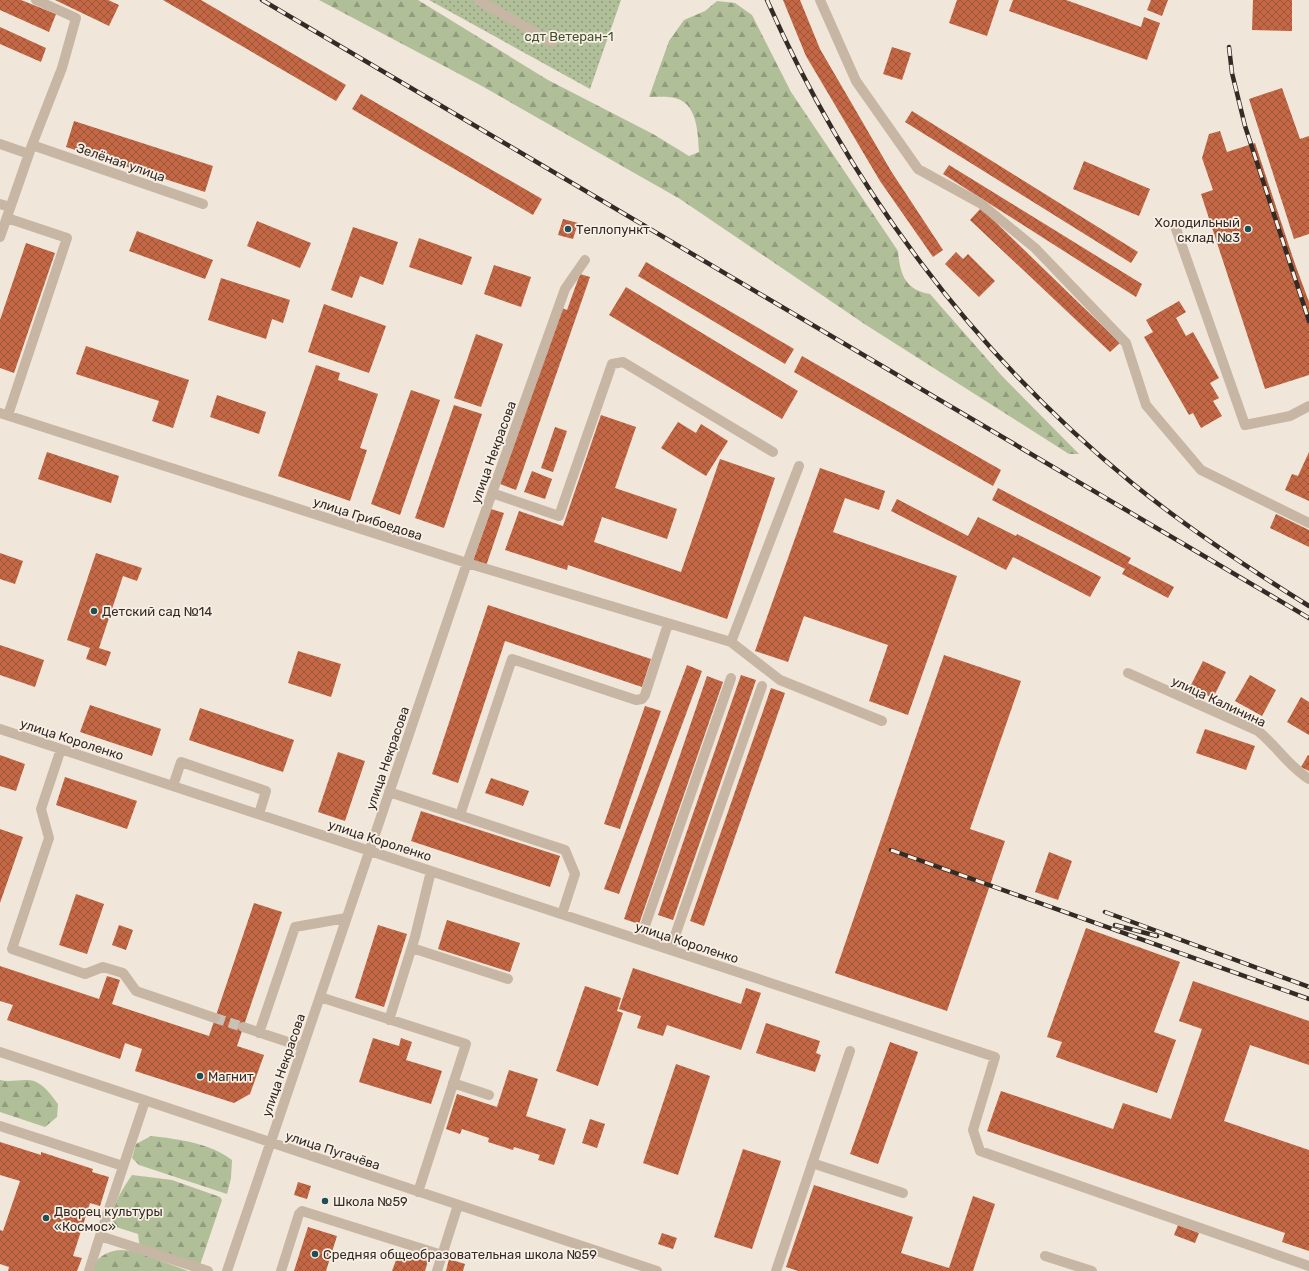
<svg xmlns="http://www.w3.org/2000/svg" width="1309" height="1271" font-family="Rubik,sans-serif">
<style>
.forest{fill:url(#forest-firs)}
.garden{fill:url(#garden-dots)}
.building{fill:url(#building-cross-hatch)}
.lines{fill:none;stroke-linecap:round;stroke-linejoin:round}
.minor-tunnel{stroke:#cac1b5;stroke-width:10;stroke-dasharray:10 5;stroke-linecap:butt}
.minor{stroke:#c8b6a5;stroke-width:10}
.rail-casing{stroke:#342b26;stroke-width:4.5}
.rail{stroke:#f8f0e5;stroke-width:3;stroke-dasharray:9;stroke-linecap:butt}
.poi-dot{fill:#1d4f54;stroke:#f8f0e5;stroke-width:1.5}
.labels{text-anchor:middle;stroke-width:3.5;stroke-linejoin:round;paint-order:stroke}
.park-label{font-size:13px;fill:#42512b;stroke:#f8f0e5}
.street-label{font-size:13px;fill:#342b26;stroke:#f8f0e5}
.poi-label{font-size:13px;fill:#342b26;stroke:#f8f0e5;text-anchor:start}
</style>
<defs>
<pattern id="forest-firs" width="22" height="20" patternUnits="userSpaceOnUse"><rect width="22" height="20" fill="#b1bf99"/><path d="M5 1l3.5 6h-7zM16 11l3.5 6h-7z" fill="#919b7d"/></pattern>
<pattern id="garden-dots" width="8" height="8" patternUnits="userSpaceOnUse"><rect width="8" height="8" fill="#b1bf99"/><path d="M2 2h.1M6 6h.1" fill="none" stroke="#919b7d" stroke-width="1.8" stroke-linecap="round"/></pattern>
<pattern id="building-cross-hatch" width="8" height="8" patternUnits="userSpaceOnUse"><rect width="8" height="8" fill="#c36744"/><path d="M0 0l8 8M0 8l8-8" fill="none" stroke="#9f5539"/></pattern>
</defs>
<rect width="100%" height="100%" fill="#f0e6d9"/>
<path class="forest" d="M 319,0 L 418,0 L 548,80 L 653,134 L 689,156 L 699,152 C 698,136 698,106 678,99 C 670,96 658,97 649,97 L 669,41 L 684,20 L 705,11 L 717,1 L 735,3 L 752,15 L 791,92 L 898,251 C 900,274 905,290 930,294 L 1002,376 L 1079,454 L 1069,454 L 866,325 L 680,199 L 480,85 Z
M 0,1080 C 9,1082 16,1080 26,1080 C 40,1079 50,1093 58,1104 L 57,1117 L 45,1127 L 0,1112 Z
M 151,1136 C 178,1139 210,1143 232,1160 L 231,1178 L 227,1194 L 139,1165 L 132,1158 L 136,1144 Z
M 132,1175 L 172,1180 L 220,1197 L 222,1200 L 200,1265 L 140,1249 L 138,1234 L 113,1226 C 110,1207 122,1190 132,1175 Z
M 121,1250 L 135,1251 L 188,1271 L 90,1271 C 97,1257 106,1251 121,1250 Z"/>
<path class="garden" d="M 429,0 L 621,0 L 590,89 Z"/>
<path class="building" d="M 0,0 L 21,0 L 56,14 L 49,32 L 0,10 Z
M 55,0 L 108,0 L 119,5 L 109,26 Z
M 163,0 L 201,0 L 346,85 L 336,101 Z
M 783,0 L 800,0 L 820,49 L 891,171 L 943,250 L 933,257 L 880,181 L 806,56 Z
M 957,0 L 999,0 L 987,36 L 949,23 Z
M 1013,0 L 1066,0 L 1141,27 L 1144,17 L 1160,23 L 1147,60 L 1009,11 Z
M 1151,0 L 1168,0 L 1162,16 L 1147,10 Z
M 1253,0 L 1292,0 L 1292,31 L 1252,30 Z
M 0,27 L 46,48 L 41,62 L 0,44 Z
M 892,47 L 911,53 L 902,80 L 883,74 Z
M 1282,88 L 1300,139 L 1309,136 L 1309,234 L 1294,239 L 1249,99 Z
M 361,94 L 542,199 L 533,215 L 352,109 Z
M 912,111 L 1138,252 L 1131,263 L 905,122 Z
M 74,121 L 213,166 L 205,192 L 66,147 Z
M 1220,131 L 1227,152 L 1255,143 L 1295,264 L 1309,302 L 1309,375 L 1265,389 L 1201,194 L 1213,190 L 1202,158 L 1209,134 Z
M 1084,161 L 1150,189 L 1139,216 L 1073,189 Z
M 949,165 L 1142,284 L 1136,297 L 943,174 Z
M 981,208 L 1120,343 L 1110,352 L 970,220 Z
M 563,219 L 578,223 L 573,239 L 558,235 Z
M 257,221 L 311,243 L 300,268 L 247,246 Z
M 353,227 L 398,242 L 383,285 L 360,276 L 352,298 L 331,290 Z
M 137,231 L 213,260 L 205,279 L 129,251 Z
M 419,238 L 472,257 L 462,285 L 409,267 Z
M 26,243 L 55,253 L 14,373 L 0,368 L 0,320 Z
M 956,252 L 963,259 L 968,254 L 995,281 L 979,297 L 945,264 Z
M 646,262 L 794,349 L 785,364 L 638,276 Z
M 494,265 L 531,277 L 521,307 L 484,294 Z
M 580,274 L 590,277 L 516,490 L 500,484 L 562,308 L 567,310 Z
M 221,278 L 290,300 L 283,323 L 272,319 L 266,339 L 208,320 Z
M 626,287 L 798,391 L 782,419 L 609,315 Z
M 1179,301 L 1186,312 L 1176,318 L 1186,336 L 1193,332 L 1219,378 L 1210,383 L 1219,398 L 1213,401 L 1222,416 L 1201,428 L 1193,413 L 1189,415 L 1144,337 L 1153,332 L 1146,320 Z
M 324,304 L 386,326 L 369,373 L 308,352 Z
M 476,334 L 503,344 L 481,407 L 454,398 Z
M 86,346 L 189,380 L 173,428 L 152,421 L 159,401 L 76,374 Z
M 802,356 L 1001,470 L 993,486 L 794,372 Z
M 316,365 L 340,373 L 338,380 L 378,394 L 360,448 L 367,450 L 350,501 L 278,476 Z
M 411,390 L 440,400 L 400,515 L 371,504 Z
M 217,395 L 266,412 L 259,434 L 210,417 Z
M 454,405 L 482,414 L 444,528 L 415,518 Z
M 601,415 L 636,427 L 615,488 L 677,509 L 667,539 L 602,517 L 594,542 L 681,572 L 720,459 L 775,478 L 727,619 L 568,565 L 567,570 L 505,550 L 519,511 L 563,526 Z
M 678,422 L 696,433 L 701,424 L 728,441 L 706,476 L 661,448 Z
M 555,427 L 567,431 L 553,472 L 541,468 Z
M 47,452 L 119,476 L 111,503 L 38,479 Z
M 1309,452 L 1309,501 L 1285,490 L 1292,474 L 1298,476 Z
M 820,468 L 885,491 L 879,510 L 845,498 L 833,532 L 957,576 L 908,715 L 869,701 L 888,645 L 804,616 L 788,662 L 755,651 Z
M 532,471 L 552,479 L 545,499 L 524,492 Z
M 998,488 L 1131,558 L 1128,563 L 1174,587 L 1168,598 L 1122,574 L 1125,569 L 992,500 Z
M 897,499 L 968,536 L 978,517 L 1016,536 L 1017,534 L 1101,577 L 1090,597 L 1013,557 L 1006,570 L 891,511 Z
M 491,509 L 504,513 L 486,566 L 473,561 Z
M 1276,514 L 1309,530 L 1309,547 L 1270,528 Z
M 0,553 L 23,561 L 15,584 L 0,579 Z
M 96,553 L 142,568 L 137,581 L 123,576 L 99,648 L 111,652 L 106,666 L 86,659 L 90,648 L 67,640 Z
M 488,605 L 651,659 L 642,687 L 505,641 L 458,783 L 432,774 Z
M 0,645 L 44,660 L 35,687 L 0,675 Z
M 298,651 L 341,664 L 331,697 L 288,683 Z
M 944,655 L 1021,681 L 970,829 L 1005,841 L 947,1011 L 835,973 Z
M 1203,661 L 1226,672 L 1213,698 L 1190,687 Z
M 687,665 L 702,671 L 619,894 L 604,889 Z
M 741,675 L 756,680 L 673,920 L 658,915 Z
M 1250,675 L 1276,690 L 1262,716 L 1235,701 Z
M 707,676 L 723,682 L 639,924 L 624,919 Z
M 771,688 L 785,693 L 704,926 L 690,921 Z
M 1301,697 L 1309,702 L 1309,735 L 1287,722 Z
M 90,705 L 161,729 L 152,756 L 80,732 Z
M 645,706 L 661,711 L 620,829 L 604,824 Z
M 200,708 L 294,740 L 283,772 L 189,740 Z
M 1205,729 L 1255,746 L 1246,770 L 1196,753 Z
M 338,752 L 365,761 L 345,821 L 318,812 Z
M 0,755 L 25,764 L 16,791 L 0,786 Z
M 1308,755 L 1309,756 L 1309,771 L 1301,767 Z
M 65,777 L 137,801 L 127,829 L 56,805 Z
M 491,778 L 529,791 L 523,806 L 485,793 Z
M 421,811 L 560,856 L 550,887 L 411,841 Z
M 0,829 L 23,837 L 0,903 Z
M 1049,852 L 1072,861 L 1058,900 L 1035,892 Z
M 76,894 L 104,904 L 87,954 L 59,945 Z
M 254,903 L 282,912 L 237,1046 L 264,1055 L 250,1094 L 234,1103 L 135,1071 L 142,1049 L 125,1043 L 120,1059 L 7,1020 L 13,1005 L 0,1001 L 0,966 L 99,999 L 107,976 L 120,980 L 112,1004 L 209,1036 Z
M 447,920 L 520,943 L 510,972 L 438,949 Z
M 119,925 L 133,930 L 126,950 L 112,945 Z
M 378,925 L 407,934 L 384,1007 L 355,998 Z
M 1086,928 L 1180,962 L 1154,1032 L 1176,1040 L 1157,1093 L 1056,1057 L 1062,1042 L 1047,1037 Z
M 633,968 L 741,1004 L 746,988 L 761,993 L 741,1050 L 667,1025 L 663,1036 L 637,1028 L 641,1016 L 619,1009 Z
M 1193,981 L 1309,1021 L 1309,1065 L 1250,1045 L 1224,1121 L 1309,1150 L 1309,1251 L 1282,1242 L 1285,1233 L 987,1131 L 1001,1091 L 1113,1129 L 1123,1103 L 1171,1119 L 1202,1029 L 1179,1021 Z
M 585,986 L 621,998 L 617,1011 L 623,1013 L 598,1086 L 556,1071 Z
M 766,1023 L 820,1041 L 816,1053 L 821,1055 L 815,1072 L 756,1053 Z
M 373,1038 L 399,1046 L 401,1038 L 412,1042 L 406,1060 L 442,1071 L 431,1104 L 359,1082 Z
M 890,1042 L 918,1052 L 878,1164 L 850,1154 Z
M 676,1064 L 710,1076 L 678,1175 L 643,1163 Z
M 509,1070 L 538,1079 L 526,1116 L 566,1129 L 554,1165 L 538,1160 L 540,1155 L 514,1147 L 513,1150 L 488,1142 L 489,1138 L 462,1129 L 460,1134 L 446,1129 L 457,1094 L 497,1107 Z
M 590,1119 L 605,1124 L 597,1148 L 582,1143 Z
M 0,1142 L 41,1155 L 41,1152 L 93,1169 L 92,1172 L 109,1177 L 100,1206 L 90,1203 L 73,1256 L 82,1258 L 77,1271 L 8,1271 L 9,1267 L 0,1264 L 0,1230 L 3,1231 L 20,1181 L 0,1175 Z
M 743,1149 L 781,1161 L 752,1249 L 714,1237 Z
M 298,1182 L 311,1186 L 307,1199 L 294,1195 Z
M 814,1185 L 913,1217 L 901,1253 L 949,1268 L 973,1196 L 995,1204 L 973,1271 L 798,1271 L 786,1267 Z
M 1178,1225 L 1199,1233 L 1195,1243 L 1174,1235 Z
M 308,1227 L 337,1236 L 326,1271 L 294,1271 Z
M 662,1233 L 677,1238 L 673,1249 L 658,1244 Z
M 399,1252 L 428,1261 L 425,1271 L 392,1271 Z
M 449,1259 L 465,1264 L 463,1271 L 446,1271 Z"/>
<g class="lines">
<path class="minor-tunnel" d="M 215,1018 L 243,1027"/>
<path class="minor" d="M 478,0 L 552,42
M 820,0 L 856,81 L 918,169 L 980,203 L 1035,248 L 1126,343 L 1146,405 L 1201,470 L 1309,523
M 0,144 L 29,154
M 32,145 L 203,204
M 0,204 L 10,207
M 7,218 L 67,238 L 8,415
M 1175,226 L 1245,425 L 1290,416 L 1309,406
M 0,237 L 32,145 L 62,68 L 76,18 L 36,0
M 0,413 L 467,563 L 731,642 L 780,680 L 882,721
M 492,493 L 559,516 L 612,364 L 623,362 L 773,452
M 731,642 L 799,466
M 1128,673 L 1258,731 C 1277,746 1288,766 1309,779
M 0,729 L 995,1057 L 973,1130 L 980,1151 L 1309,1266
M 61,749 L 41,809 L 49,838 L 12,949 L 85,974 L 103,967 L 123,973 L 136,991 L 215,1018
M 173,786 L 181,762 L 266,791 L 259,814
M 389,792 L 565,850 L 575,874 L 562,914
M 460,815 L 512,659 L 636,700 L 642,699 L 645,695 L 668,624
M 640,940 L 731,678
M 412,948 L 508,979
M 670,950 L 762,686
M 320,997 L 466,1044 L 418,1192
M 389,1020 L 415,937 L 431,871
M 243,1027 L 303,1047
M 259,1033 L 295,927 L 346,918
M 0,1052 L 657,1271
M 453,1083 L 489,1095
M 145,1101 L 100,1236 L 208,1271
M 0,1126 L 123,1166
M 812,1163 L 903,1193
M 1045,1256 L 1092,1271
M 89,1271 L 100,1236
M 227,1271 L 467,563 L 565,289 L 585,260
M 281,1271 L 299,1214 L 302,1211 L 442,1255
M 437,1271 L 458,1205
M 776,1271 L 850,1051"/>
<g class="rail-casing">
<path id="rail" d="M 262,0 L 1309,618
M 767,0 C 849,186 974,354 1132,483 C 1187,528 1248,568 1309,606
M 1229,47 L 1232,73 L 1245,126 L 1309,321
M 891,850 L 1309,999
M 1105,912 L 1309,987
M 1115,925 L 1157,936"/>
</g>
<use href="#rail" class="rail"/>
</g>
<g class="poi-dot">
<circle cx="568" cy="229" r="4"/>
<circle cx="1248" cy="229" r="4"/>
<circle cx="94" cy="611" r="4"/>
<circle cx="200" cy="1076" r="4"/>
<circle cx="325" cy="1201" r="4"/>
<circle cx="46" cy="1218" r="4"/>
<circle cx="315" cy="1254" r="4"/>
</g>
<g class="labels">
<g class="park-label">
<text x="569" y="41">сдт Ветеран-1</text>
</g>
<g class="street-label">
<text transform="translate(121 162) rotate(19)" y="5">Зелёная улица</text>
<text transform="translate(493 452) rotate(-70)" y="5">улица Некрасова</text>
<text transform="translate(368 518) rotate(18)" y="5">улица Грибоедова</text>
<text transform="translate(1219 701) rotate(25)" y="5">улица Калинина</text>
<text transform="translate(72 739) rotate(18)" y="5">улица Короленко</text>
<text transform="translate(387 758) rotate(-71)" y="5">улица Некрасова</text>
<text transform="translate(380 840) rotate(18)" y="5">улица Короленко</text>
<text transform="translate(687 942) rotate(18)" y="5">улица Короленко</text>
<text transform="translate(283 1065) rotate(-71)" y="5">улица Некрасова</text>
<text transform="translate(333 1150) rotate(18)" y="5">улица Пугачёва</text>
</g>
<g class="poi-label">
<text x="1240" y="227" text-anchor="end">Холодильный<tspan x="1240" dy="15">склад №3</tspan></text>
<text x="576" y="234">Теплопункт</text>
<text x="102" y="616">Детский сад №14</text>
<text x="208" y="1081">Магнит</text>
<text x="333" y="1206">Школа №59</text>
<text x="54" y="1216">Дворец культуры<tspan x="54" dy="15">«Космос»</tspan></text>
<text x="323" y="1259">Средняя общеобразовательная школа №59</text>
</g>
</g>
</svg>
